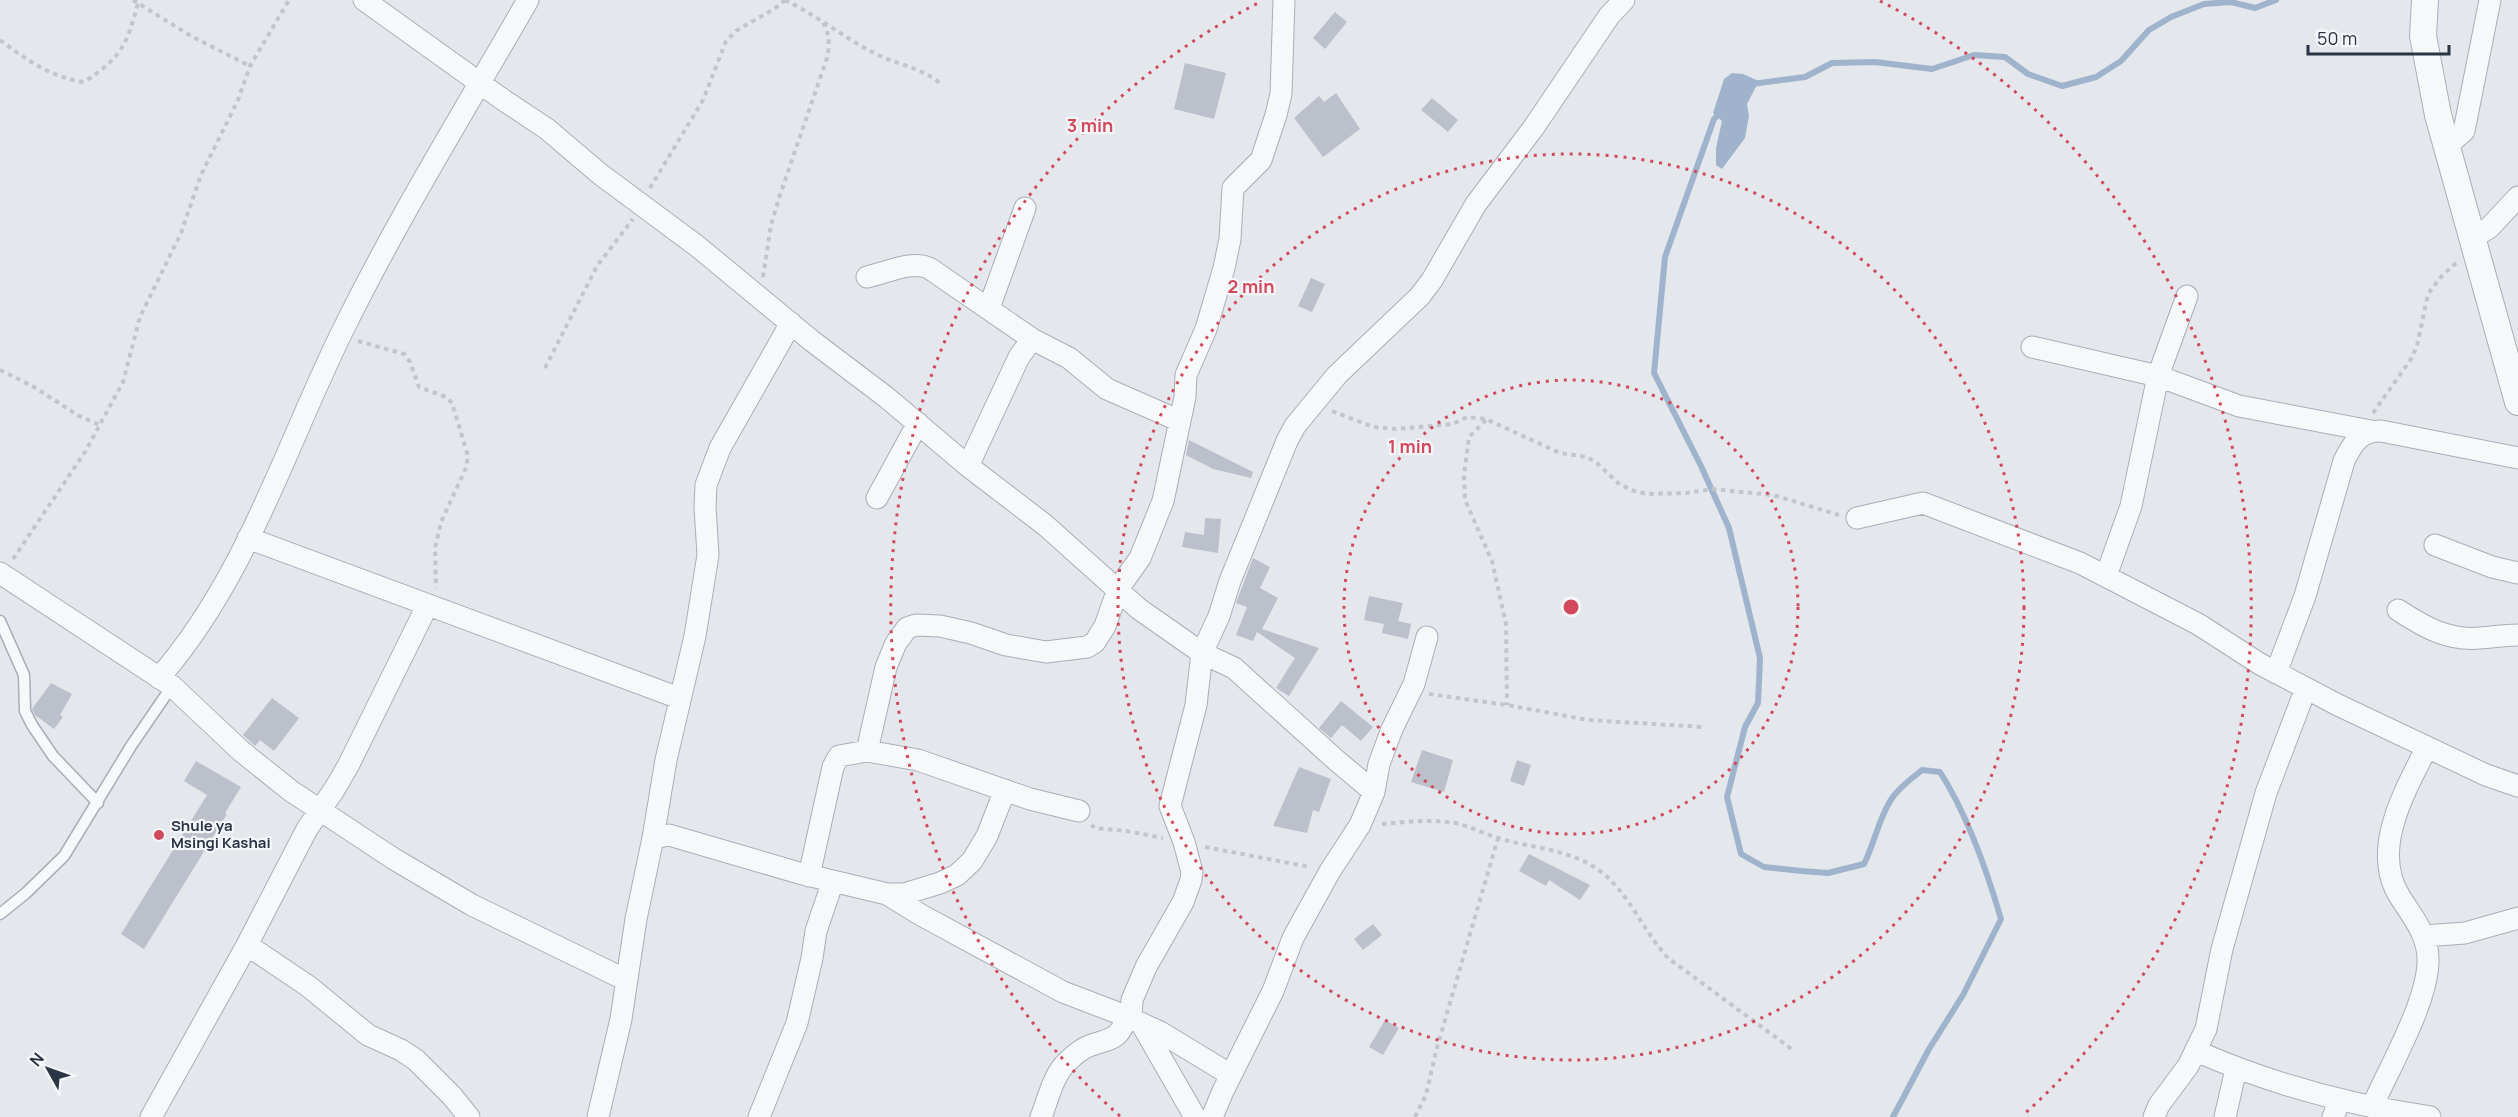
<svg xmlns="http://www.w3.org/2000/svg" width="2518" height="1117" font-family="Manrope,sans-serif">
<style>
.water{fill:#9fb4cc}
.lines{fill:none;stroke-linecap:round;stroke-linejoin:round}
.stream{stroke:#9fb4cc;stroke-width:6}
.building{fill:#bbc0ca}
.service-casing{stroke:#a9aeb7;stroke-width:13}
.minor-casing{stroke:#a9aeb7;stroke-width:23}
.tertiary-casing{stroke:#a9aeb7;stroke-width:28}
.path{stroke:#c2c5cb;stroke-width:4;stroke-dasharray:4.5 4.5;stroke-linecap:butt}
.service{stroke:#f7f8fa;stroke-width:10}
.minor{stroke:#f7f8fa;stroke-width:21}
.tertiary{stroke:#f7f8fa;stroke-width:26}
.ring{fill:none;stroke:#d1495b;stroke-width:3;stroke-dasharray:3 6}
.poi-dot{fill:#d1495b;stroke:#f4f6f9;stroke-width:2}
.labels{text-anchor:middle;stroke-width:4.5;stroke-linejoin:round;paint-order:stroke}
.poi-label{font-size:15px;font-weight:bold;fill:#2b3445;stroke:#f4f6f9;text-anchor:start}
.centre{fill:#d1495b;stroke:#f4f6f9;stroke-width:3}
.ring-label{font-size:18px;text-anchor:middle;font-weight:bold;fill:#d1495b;stroke:#f4f6f9;stroke-width:4.5;stroke-linejoin:round;paint-order:stroke}
</style>
<rect width="100%" height="100%" fill="#e4e7ec"/>
<path class="water" d="M 1732,73 L 1743,74 L 1759,81 L 1747,104 L 1749,116 L 1745,138 L 1722,169 L 1716,165 L 1716,148 L 1722,121 L 1713,113 L 1724,79 Z"/>
<g class="lines">
<path class="stream" d="M 1752,84 L 1805,77 L 1832,63 L 1875,62 L 1932,69 L 1974,55 L 2005,57 L 2028,74 L 2062,86 L 2096,77 L 2121,61 L 2149,30 L 2171,17 L 2204,4 L 2231,2 L 2255,8 L 2276,0
M 1721,112 L 1714,119 L 1665,257 L 1654,373 L 1701,466 L 1729,528 L 1760,658 L 1758,703 L 1745,727 L 1727,797 L 1741,854 L 1764,867 L 1802,871 L 1828,873 L 1864,864 C 1874,844 1878,822 1889,803 C 1896,790 1911,779 1922,770 L 1940,772 C 1967,814 1987,871 2001,919 L 1963,995 L 1929,1049 L 1893,1117"/>
</g>
<path class="building" d="M 1335,12 L 1347,22 L 1325,49 L 1313,38 Z
M 1185,63 L 1226,73 L 1214,119 L 1174,109 Z
M 1336,93 L 1360,129 L 1323,157 L 1294,118 L 1319,96 L 1324,102 Z
M 1432,98 L 1458,120 L 1448,132 L 1421,110 Z
M 1311,278 L 1325,284 L 1312,312 L 1298,306 Z
M 1189,440 L 1253,472 L 1251,478 L 1213,469 L 1186,455 Z
M 1205,518 L 1221,519 L 1218,553 L 1182,547 L 1185,532 L 1204,535 Z
M 1253,558 L 1270,567 L 1260,588 L 1278,598 L 1262,629 L 1319,648 L 1289,696 L 1276,688 L 1295,658 L 1257,632 L 1253,641 L 1236,635 L 1247,607 L 1236,603 Z
M 1369,596 L 1403,603 L 1398,621 L 1411,624 L 1408,639 L 1382,633 L 1384,624 L 1364,620 Z
M 51,683 L 72,694 L 60,715 L 63,717 L 54,729 L 35,715 L 32,709 Z
M 272,698 L 299,718 L 274,751 L 260,740 L 255,746 L 243,735 Z
M 1341,701 L 1373,727 L 1361,741 L 1342,725 L 1331,738 L 1319,728 Z
M 1422,750 L 1453,760 L 1444,792 L 1411,782 Z
M 1517,760 L 1531,765 L 1524,786 L 1510,781 Z
M 196,761 L 241,787 L 225,813 L 227,814 L 144,949 L 121,934 L 207,795 L 184,781 Z
M 1299,767 L 1331,779 L 1319,812 L 1313,810 L 1307,833 L 1273,826 Z
M 1529,854 L 1590,885 L 1580,900 L 1549,880 L 1546,886 L 1519,871 Z
M 1373,924 L 1382,935 L 1363,950 L 1354,939 Z
M 1385,1020 L 1399,1028 L 1383,1055 L 1369,1047 Z"/>
<g class="lines">
<g class="service-casing">
<path id="service" d="M 0,621 L 24,675 L 25,711 L 32,725 L 53,756 L 98,803
M 0,914 L 26,893 L 64,856 L 131,746 L 172,686"/>
</g>
<g class="minor-casing">
<path id="minor" d="M 364,0 L 502,99 L 547,129 L 600,174 L 697,246 L 812,341 L 886,397 L 968,466 L 1045,525 L 1139,609 L 1202,653 L 1234,668 L 1336,760 L 1374,792
M 2447,146 L 2464,131 L 2490,0
M 2474,237 L 2489,228 L 2518,197
M 867,277 C 886,273 911,260 929,268 L 1032,339 L 1069,358 L 1107,389 L 1180,421
M 989,308 L 1025,208
M 2032,347 L 2158,376 L 2239,406 L 2371,431
M 968,466 L 1019,357 L 1032,339
M 877,498 L 918,423
M 1857,518 L 1923,503 L 2080,563 L 2198,624 L 2260,664 L 2338,705 L 2486,775 L 2518,786
M 248,538 L 679,698
M 2435,545 L 2492,567 L 2518,573
M 0,573 L 172,686 L 241,751 L 291,791 L 394,859 L 472,905 L 626,980
M 2106,576 L 2131,506 L 2158,376 L 2187,296
M 2398,610 C 2424,627 2448,641 2480,638 C 2493,637 2505,635 2518,635
M 2276,673 L 2305,596 L 2344,461 C 2352,444 2361,430 2381,431 L 2518,458
M 159,678 C 247,577 285,447 343,330 C 399,216 465,110 528,0
M 867,751 L 886,667 L 896,643 L 907,628 L 916,625 L 940,626 L 971,633 L 1006,645 L 1046,652 L 1087,647 L 1095,642 L 1105,626 L 1118,589 L 1140,558 L 1163,501 L 1185,397 L 1186,375 L 1206,329 L 1224,268 L 1230,239 L 1233,188 L 1261,160 L 1276,115 L 1281,94 L 1284,0
M 653,838 L 669,835 L 799,873 L 887,894 L 904,894 L 940,883 L 957,875 L 972,861 L 987,836 L 1005,790
M 809,876 L 833,767 L 839,756 L 867,751 L 918,760 L 1030,799 L 1079,811
M 887,894 L 921,915 L 1063,992 L 1118,1013 L 1160,1032 L 1231,1075
M 2424,936 L 2465,933 L 2518,918
M 247,945 L 308,986 L 368,1035 L 401,1050 L 416,1060 L 452,1096 L 469,1117
M 1131,1019 L 1132,1000 L 1146,967 L 1183,902 L 1191,880 L 1192,872 L 1184,842 L 1170,806 L 1196,705 L 1202,653 L 1219,616 L 1230,581 L 1287,441 L 1295,426 L 1337,375 L 1420,296 L 1432,280 L 1476,204 L 1534,127 L 1609,16 L 1624,0
M 1141,1023 L 1195,1117
M 2196,1051 C 2271,1084 2349,1105 2430,1117
M 2372,1107 C 2389,1068 2429,1000 2428,959 C 2428,935 2412,916 2400,897 C 2370,850 2405,791 2427,747
M 151,1117 L 247,945 L 307,829 L 334,790 L 348,766 L 427,606
M 598,1117 L 621,1019 L 636,919 L 653,838 L 666,760 L 695,636 L 708,555 L 705,507 L 706,485 L 720,448 L 791,323
M 759,1117 L 797,1023 L 812,958 L 816,931 L 833,881
M 1041,1117 C 1048,1100 1053,1075 1067,1062 C 1073,1056 1081,1049 1089,1046 C 1110,1038 1118,1042 1127,1017
M 1212,1117 L 1223,1091 L 1273,991 L 1293,938 L 1330,871 L 1360,825 L 1374,792 L 1379,764 L 1392,729 L 1414,684 L 1427,637
M 2154,1117 L 2159,1105 L 2188,1066 L 2206,1029 L 2222,949 L 2266,793 L 2306,688
M 2225,1117 L 2236,1069
M 2333,1117 L 2340,1100"/>
</g>
<g class="tertiary-casing">
<path id="tertiary" d="M 2425,0 L 2423,36 L 2438,115 L 2518,402"/>
</g>
<path class="path" d="M 133,0 L 191,36 L 250,66
M 785,0 C 816,15 843,37 874,53 C 897,65 921,67 941,84
M 0,40 C 27,60 50,77 84,82 C 121,58 127,45 138,3
M 650,188 L 703,100 L 726,41 L 736,31 L 774,9 L 785,0
M 763,277 L 771,225 L 780,195 L 828,55 L 829,37 L 823,22
M 358,341 L 404,354 L 410,362 L 419,387 L 446,397 L 452,403 L 468,456 L 466,468 L 441,522 L 435,548 L 436,588
M 545,368 L 597,266 L 633,219
M 0,370 L 34,387 L 79,416 L 100,425
M 1332,411 L 1373,427 L 1396,429 L 1453,424 L 1467,417 L 1486,419 L 1560,453 L 1587,457 L 1598,464 L 1618,483 L 1631,490 L 1647,494 L 1687,493 L 1712,489 L 1773,495 L 1839,515
M 2373,413 L 2411,359 L 2417,346 L 2428,294 L 2441,277 L 2458,261
M 1486,420 L 1469,437 L 1464,475 L 1465,500 L 1492,561 L 1506,624 L 1507,705
M 13,559 L 85,452 L 123,382 L 140,317 L 181,233 L 201,175 L 238,100 L 250,66 L 289,0
M 1429,694 L 1507,705 L 1588,720 L 1703,727
M 1382,824 C 1406,822 1431,819 1455,823 C 1470,826 1484,834 1498,838 C 1534,849 1575,849 1605,875 C 1632,899 1644,932 1668,958 L 1793,1050
M 1091,825 L 1095,828 L 1126,831 L 1163,838
M 1205,847 L 1310,867
M 1415,1117 L 1426,1095 L 1436,1051 L 1498,838"/>
<use href="#service" class="service"/>
<use href="#minor" class="minor"/>
<use href="#tertiary" class="tertiary"/>
</g>
<g class="ring">
<circle cx="1571" cy="607" r="227"/>
<circle cx="1571" cy="607" r="453"/>
<path d="M1120 1116A680 680 0 0 1 1262 1M1880 1A680 680 0 0 1 2022 1116"/>
</g>
<circle class="poi-dot" cx="159" cy="835" r="6"/>
<g class="labels">
<g class="poi-label">
<text x="171" y="831">Shule ya<tspan x="171" dy="17">Msingi Kashai</tspan></text>
</g>
</g>
<circle cx="1571" cy="607" r="9" class="centre"/>
<g class="ring-label">
<text x="1090" y="132">3 min</text>
<text x="1251" y="293">2 min</text>
<text x="1410" y="453">1 min</text>
</g>
<g transform="translate(48 1069) rotate(310)" stroke="#f4f6f9" stroke-width="4.5" paint-order="stroke">
<path d="M0-4.5L10 22L0 15L-10 22Z" fill="#2b3445"/>
<text y="-9" font-size="16" font-weight="bold" text-anchor="middle" fill="#2b3445">N</text>
</g>
<path d="M2308 45v9h141v-9" fill="none" stroke="#2b3445" stroke-width="3"/>
<text x="2317" y="45" font-size="18" fill="#2b3445" stroke="#f4f6f9" stroke-width="4.5" paint-order="stroke">50 m</text>
</svg>
